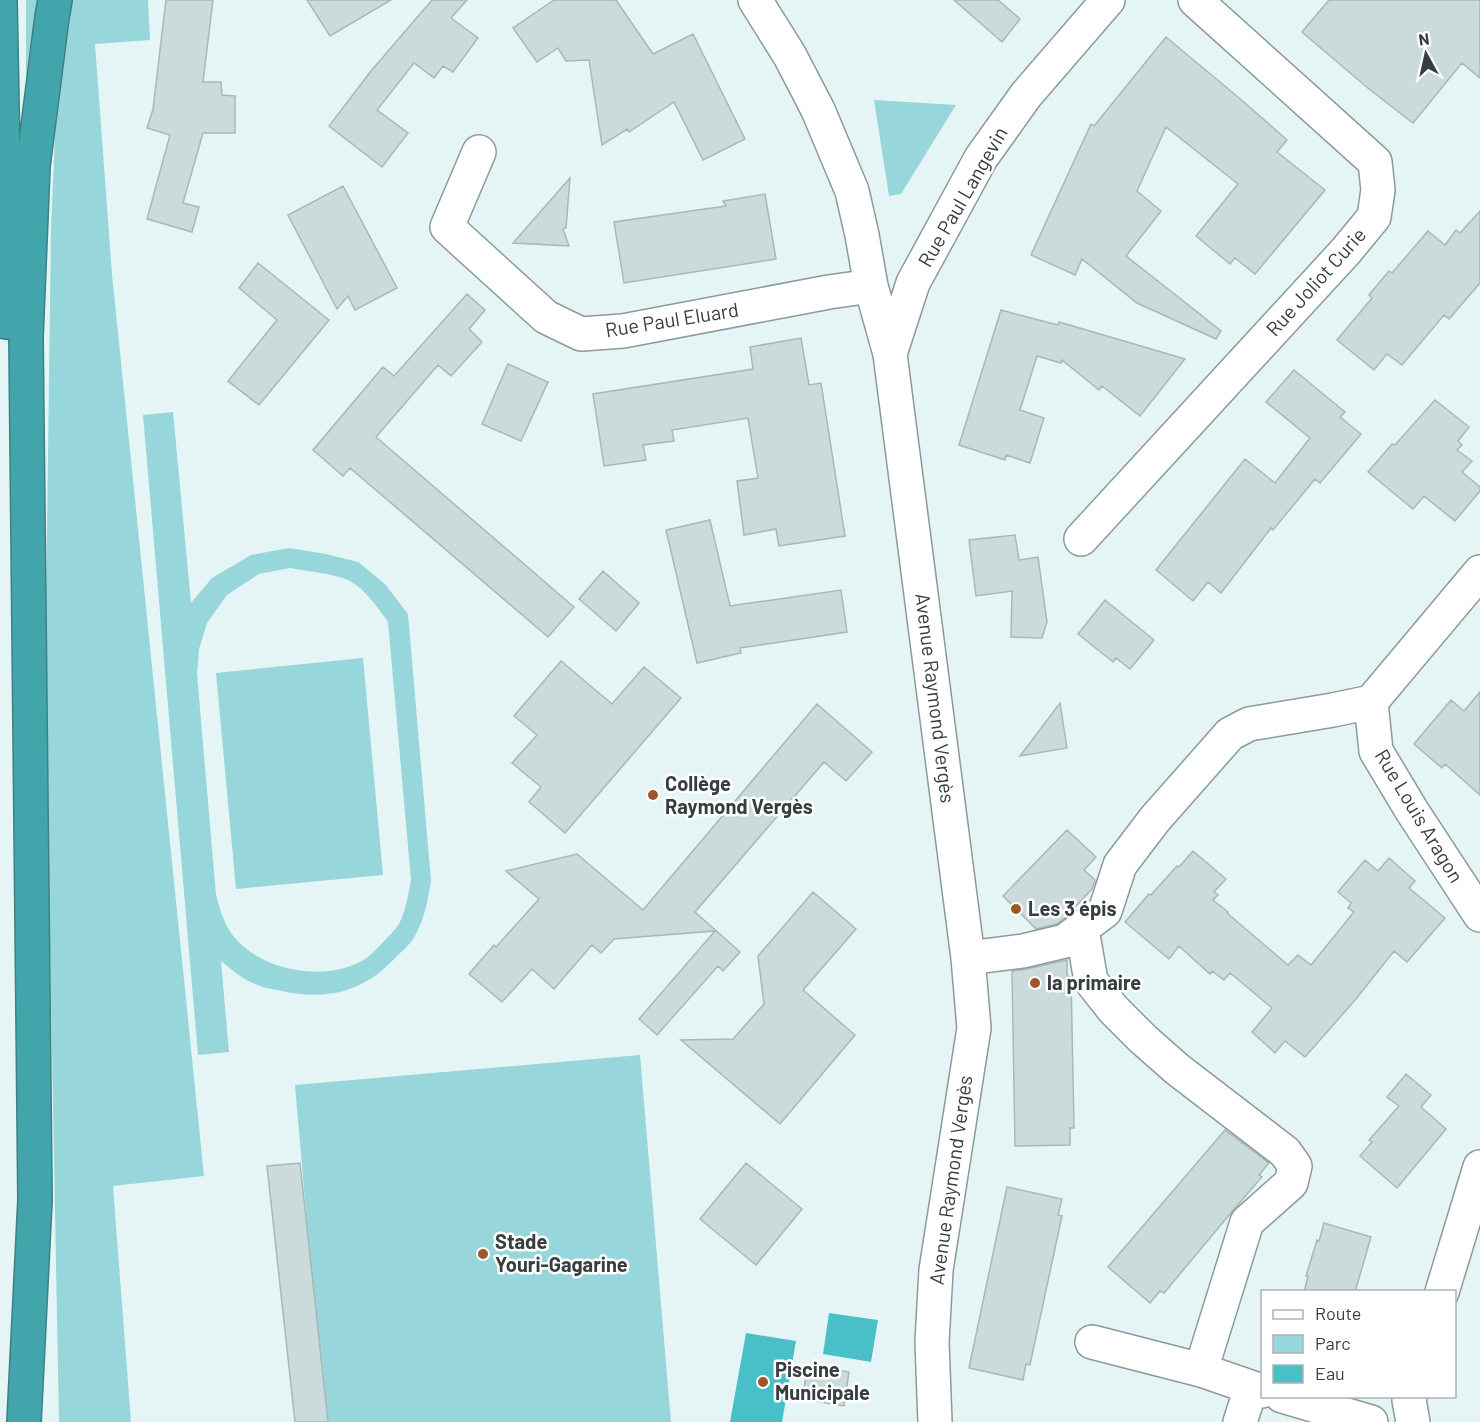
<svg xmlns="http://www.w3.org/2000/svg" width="1480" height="1422" font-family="Barlow,sans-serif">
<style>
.green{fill:#97d6da;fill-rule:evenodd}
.water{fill:#49c0c8}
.building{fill:#cbdadb;stroke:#a8b7b8;stroke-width:1.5}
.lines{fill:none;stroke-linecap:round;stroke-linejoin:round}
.minor-casing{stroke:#8b9a9b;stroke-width:36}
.highway-casing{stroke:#3e8185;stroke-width:36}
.minor{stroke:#fff;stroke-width:33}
.highway{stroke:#41a5ab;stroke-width:33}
.poi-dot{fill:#9c582b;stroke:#fff;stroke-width:2}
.labels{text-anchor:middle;stroke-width:5;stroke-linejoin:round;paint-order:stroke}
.street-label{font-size:20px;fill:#373e3e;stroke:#fff}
.poi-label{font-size:20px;font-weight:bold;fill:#373e3e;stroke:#fff;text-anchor:start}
</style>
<rect width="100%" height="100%" fill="#e5f5f6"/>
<path class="green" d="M 26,0 L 42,0 L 32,84 L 26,82 Z
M 70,0 L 148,0 L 150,40 L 95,44 L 112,274 L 204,1176 L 113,1186 L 131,1422 L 59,1422 L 45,683 L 51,229 L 55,133 L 63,45 Z
M 874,100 L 956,105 L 901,194 L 889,196 Z
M 173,412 L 191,603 L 212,578 L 251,555 L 289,548 L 326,554 L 358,562 L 385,584 L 408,614 L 431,881 C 428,899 425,917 416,934 C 412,943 402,951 395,958 C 364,992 325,1001 282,991 C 273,989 263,988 255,984 C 242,979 231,969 221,961 L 229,1052 L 198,1055 L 143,415 ZM 290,568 C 305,571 337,574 350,581 C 366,590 377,607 388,622 L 411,880 C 408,895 406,910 399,924 C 395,930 389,936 384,941 C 377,949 369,957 360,962 C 321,982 261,970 234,937 C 224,924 220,910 216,895 L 197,674 L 199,649 L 207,623 L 227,595 L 259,574 Z
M 363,658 L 383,875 L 236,889 L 216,673 Z
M 640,1055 L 671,1422 L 324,1422 L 295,1085 Z"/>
<path class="water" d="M 829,1313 L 878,1320 L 871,1362 L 823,1354 Z
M 746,1333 L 796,1341 L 782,1422 L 730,1422 Z"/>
<path class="building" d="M 166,0 L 213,0 L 203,82 L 221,82 L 222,95 L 235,96 L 235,133 L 203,133 L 183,203 L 199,207 L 192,232 L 147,219 L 170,135 L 147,128 L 153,109 Z
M 307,0 L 391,0 L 330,36 Z
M 432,0 L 467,0 L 451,18 L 478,38 L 453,72 L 443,66 L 434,78 L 414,63 L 377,110 L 408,133 L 382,167 L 329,126 L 371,71 Z
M 554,0 L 616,0 L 653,54 L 693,34 L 745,139 L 703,160 L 674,102 L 629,132 L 627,129 L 602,145 L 589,60 L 566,61 L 558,48 L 537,62 L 513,28 Z
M 954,0 L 998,0 L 1020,19 L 1002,42 Z
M 1329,0 L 1480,0 L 1480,78 L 1462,63 L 1413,123 L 1369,89 L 1302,32 Z
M 1166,37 L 1238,97 L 1287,140 L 1277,152 L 1325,190 L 1255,274 L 1235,258 L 1230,264 L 1196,236 L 1238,184 L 1166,127 L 1137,191 L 1161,211 L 1126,256 L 1172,292 L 1221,331 L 1216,339 L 1137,303 L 1082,259 L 1075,275 L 1031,255 L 1091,124 L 1094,126 Z
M 570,178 L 566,228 L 563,229 L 569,246 L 513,243 Z
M 343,186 L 397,288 L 355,310 L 348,296 L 337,309 L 288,215 Z
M 765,194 L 776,259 L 624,283 L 614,222 L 726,206 L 723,201 Z
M 1480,211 L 1480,283 L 1449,319 L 1444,315 L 1402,365 L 1387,354 L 1374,370 L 1337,340 L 1372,298 L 1369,295 L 1389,271 L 1392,273 L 1428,231 L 1445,245 L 1456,230 L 1460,233 Z
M 258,263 L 329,320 L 259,405 L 228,381 L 277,320 L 239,288 Z
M 467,294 L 485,310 L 469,329 L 482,342 L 451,376 L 438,365 L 376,437 L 574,607 L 548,637 L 350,468 L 343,476 L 313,450 L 383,367 L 394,376 Z
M 1001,310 L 1058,325 L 1059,322 L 1185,359 L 1140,416 L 1102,386 L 1099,390 L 1062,360 L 1061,363 L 1037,356 L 1020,410 L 1044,418 L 1030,463 L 1006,455 L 1005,460 L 959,445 Z
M 801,338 L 809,385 L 821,383 L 845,536 L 779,546 L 776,529 L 744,535 L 737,481 L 758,478 L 748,418 L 672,430 L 674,441 L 643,445 L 646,460 L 604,466 L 593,394 L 753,369 L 750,347 Z
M 508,364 L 548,382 L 521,441 L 482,424 Z
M 1294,370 L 1345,412 L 1340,417 L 1361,434 L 1320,483 L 1315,479 L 1273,530 L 1271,528 L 1221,593 L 1208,582 L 1193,601 L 1156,570 L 1245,459 L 1275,483 L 1310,438 L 1266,402 Z
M 1435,400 L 1469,427 L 1458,441 L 1462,445 L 1457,450 L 1472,461 L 1462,472 L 1480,487 L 1480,491 L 1455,521 L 1424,496 L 1413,509 L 1368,472 L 1392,444 L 1395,445 Z
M 710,520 L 730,606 L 841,590 L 847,632 L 740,648 L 741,653 L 697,663 L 666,530 Z
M 1015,535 L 1019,560 L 1038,557 L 1047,622 L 1042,638 L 1011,637 L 1012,591 L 976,596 L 969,540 Z
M 603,571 L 639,603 L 616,631 L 579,599 Z
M 1105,600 L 1154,640 L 1130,669 L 1116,658 L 1113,662 L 1078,634 Z
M 561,661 L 612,704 L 644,667 L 681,698 L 565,833 L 529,802 L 541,787 L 512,763 L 537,735 L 514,716 Z
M 1480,692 L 1480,795 L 1445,764 L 1442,768 L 1414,744 L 1451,700 L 1464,711 Z
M 1060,703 L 1067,748 L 1020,756 Z
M 817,704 L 872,752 L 846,781 L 824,762 L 695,912 L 740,952 L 723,971 L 718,966 L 657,1035 L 639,1019 L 715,931 L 614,939 L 601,953 L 592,945 L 554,989 L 532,969 L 502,1002 L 469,974 L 494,945 L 496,947 L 539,899 L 506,871 L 577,854 L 643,910 Z
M 1067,830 L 1096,857 L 1084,870 L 1095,880 L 1092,889 L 1065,918 L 1057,924 L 1036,929 L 1003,896 Z
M 1193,851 L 1226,879 L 1214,892 L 1218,895 L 1213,900 L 1228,912 L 1227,913 L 1288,965 L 1298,955 L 1311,965 L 1354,912 L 1348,908 L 1351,903 L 1338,892 L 1365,860 L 1378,871 L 1389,858 L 1415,881 L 1409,888 L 1445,918 L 1407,962 L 1394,951 L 1356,999 L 1305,1057 L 1285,1041 L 1275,1053 L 1252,1032 L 1272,1008 L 1230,973 L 1224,980 L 1212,971 L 1210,974 L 1179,946 L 1169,959 L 1125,922 L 1149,894 L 1151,895 L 1177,866 L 1179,867 Z
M 813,892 L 856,929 L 803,990 L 855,1035 L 780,1124 L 681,1040 L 733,1039 L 764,1004 L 758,956 Z
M 1067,960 L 1067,976 L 1071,977 L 1074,1128 L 1070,1128 L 1070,1145 L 1015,1146 L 1012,971 L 1027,969 Z
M 1406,1074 L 1431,1095 L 1421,1107 L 1446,1129 L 1397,1188 L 1360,1156 L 1372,1142 L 1369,1140 L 1399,1106 L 1387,1097 Z
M 1225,1130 L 1269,1163 L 1259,1175 L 1262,1177 L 1235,1208 L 1164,1293 L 1160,1291 L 1150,1303 L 1108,1267 Z
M 300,1163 L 328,1422 L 295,1422 L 267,1166 Z
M 746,1163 L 802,1209 L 756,1265 L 700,1219 Z
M 1007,1187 L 1062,1199 L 1058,1215 L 1062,1216 L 1051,1267 L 1030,1365 L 1026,1364 L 1023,1380 L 969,1368 Z
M 1324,1223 L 1371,1237 L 1355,1292 L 1304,1292 L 1308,1276 L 1306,1276 L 1317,1240 L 1319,1241 Z
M 808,1365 L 849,1372 L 844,1406 L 802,1399 Z"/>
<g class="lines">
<g class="minor-casing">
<path id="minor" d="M 755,0 L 790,56 L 818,110 L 852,191 L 862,235 L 871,286 L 890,354 L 968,958 L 974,1028 L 936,1270 L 932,1342 L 935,1422
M 479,152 L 447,227 L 546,317 L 581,334 L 623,331 L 829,292 L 871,286
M 890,354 L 913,283 L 981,158 L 1026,95 L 1108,0
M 1081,539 L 1346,251 L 1374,217 L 1378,190 L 1375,162 L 1195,0
M 1480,572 L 1371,702 L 1376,751 L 1412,811 L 1480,915
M 1082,929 L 1091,981 L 1113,1009 L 1143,1039 L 1177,1069 L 1285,1152 L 1295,1166 L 1291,1183 L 1247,1222 L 1201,1370
M 968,958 L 1023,951 L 1065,941 L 1105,911 L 1120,865 L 1155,819 L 1230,734 L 1249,724 L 1333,710 L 1371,702
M 1442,1292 L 1480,1167
M 1092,1342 L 1201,1370 L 1262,1391
M 1282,1396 L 1371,1422
M 1410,1396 L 1409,1400 L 1413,1422
M 1240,1422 L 1251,1388"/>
</g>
<g class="highway-casing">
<path id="highway" d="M 0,0 L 6,322
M 24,1422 L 35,1200 L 26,338 L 33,166 L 52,17 L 55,0"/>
</g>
<use href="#minor" class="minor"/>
<use href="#highway" class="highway"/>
</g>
<g class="poi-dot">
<circle cx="653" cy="795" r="6"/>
<circle cx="1016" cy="909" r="6"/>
<circle cx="1035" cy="983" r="6"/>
<circle cx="483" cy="1254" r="6"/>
<circle cx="763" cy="1382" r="6"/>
</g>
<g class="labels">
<g class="street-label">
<text transform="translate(963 197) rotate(-60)" y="7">Rue Paul Langevin</text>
<text transform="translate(1316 282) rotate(-48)" y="7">Rue Joliot Curie</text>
<text transform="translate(672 320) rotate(-9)" y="7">Rue Paul Eluard</text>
<text transform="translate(935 698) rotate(83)" y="7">Avenue Raymond Vergès</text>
<text transform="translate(1419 816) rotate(59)" y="7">Rue Louis Aragon</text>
<text transform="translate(951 1180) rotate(-82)" y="7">Avenue Raymond Vergès</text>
</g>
<g class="poi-label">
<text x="665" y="791">Collège<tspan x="665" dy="23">Raymond Vergès</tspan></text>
<text x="1028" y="916">Les 3 épis</text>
<text x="1047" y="990">la primaire</text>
<text x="495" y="1249">Stade<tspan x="495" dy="23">Youri-Gagarine</tspan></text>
<text x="775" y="1377">Piscine<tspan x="775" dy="23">Municipale</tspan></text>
</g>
</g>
<rect x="1261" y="1290" width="195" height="108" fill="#ffffff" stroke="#afb2b2" stroke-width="1.5"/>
<rect x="1273" y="1310" width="30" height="9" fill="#ffffff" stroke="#afb2b2" stroke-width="1.5"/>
<text x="1315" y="1320" font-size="18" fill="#373e3e">Route</text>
<rect x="1273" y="1335" width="30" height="18" fill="#97d6da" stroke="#afb2b2" stroke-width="1.5"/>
<text x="1315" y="1350" font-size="18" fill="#373e3e">Parc</text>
<rect x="1273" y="1365" width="30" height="18" fill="#49c0c8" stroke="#afb2b2" stroke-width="1.5"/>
<text x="1315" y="1380" font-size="18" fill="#373e3e">Eau</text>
<g transform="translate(1426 54) rotate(352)" stroke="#ffffff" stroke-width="4.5" paint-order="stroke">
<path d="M0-4.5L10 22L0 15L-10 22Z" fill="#373e3e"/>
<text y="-9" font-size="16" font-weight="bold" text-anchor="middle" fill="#373e3e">N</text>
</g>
</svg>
